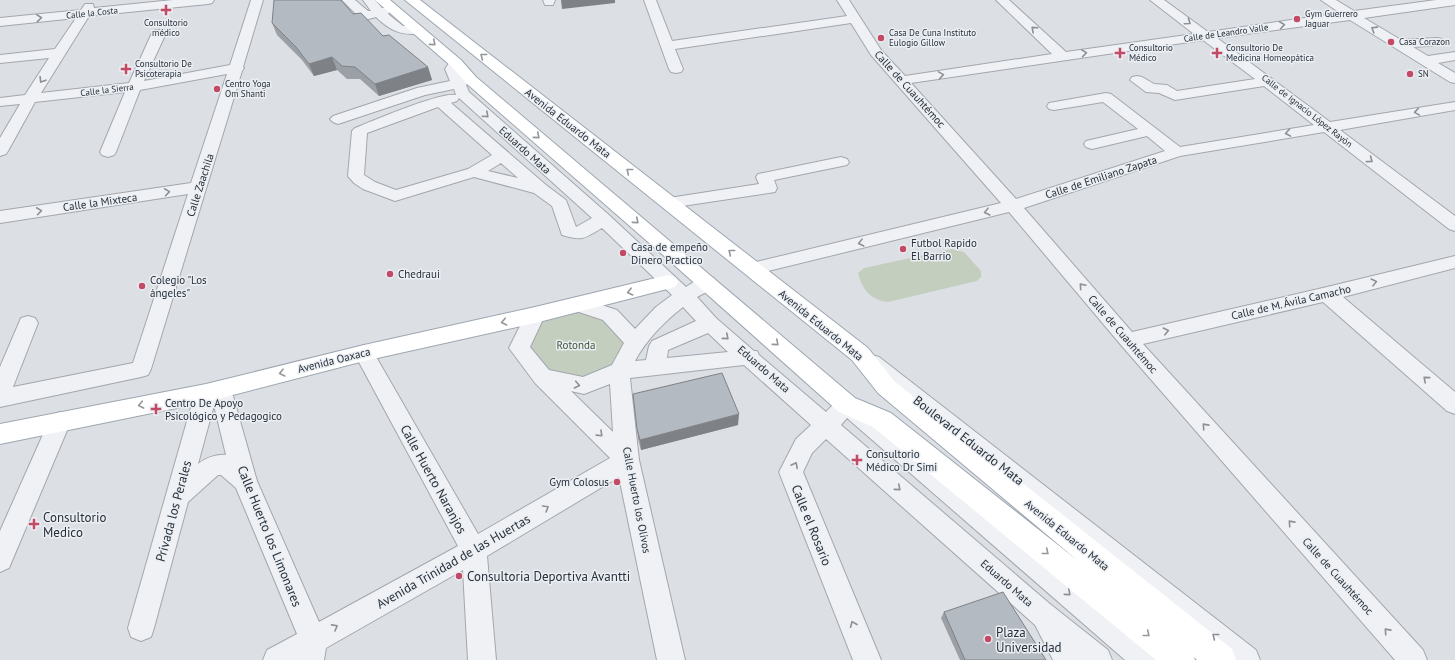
<svg xmlns="http://www.w3.org/2000/svg" width="1455" height="660" font-family="'PT Sans',sans-serif">
<style>
.green{fill:#c3cebe}
.lines{fill:none;stroke-linecap:round;stroke-linejoin:round}
.minor-casing{stroke:#a2a7ae;stroke-width:2}
.major-casing{stroke:#9da6b0;stroke-width:2}
.minor{fill:#eff1f4;fill-rule:evenodd}
.major{fill:#fff;fill-rule:evenodd}
.wall{fill:#9ba0a6}
.shaded-wall{fill:#7e8287}
.building{fill:#b4bac1;stroke:#7e8287}
.oneway{stroke:#8b9097}
.oneway2{stroke:#93979c}
.poi-dot{fill:#c24a64;stroke:#ebeff3;stroke-width:1.5}
.labels{text-anchor:middle;stroke-width:3;stroke-linejoin:round;paint-order:stroke}
.far-street-label{font-size:9px;fill:#272f3a;stroke:#ebeff3}
.far-poi-label{font-size:9px;fill:#272f3a;stroke:#ebeff3;text-anchor:start}
.street-label{font-size:11px;fill:#272f3a;stroke:#ebeff3}
.poi-label{font-size:11px;fill:#272f3a;stroke:#ebeff3;text-anchor:start}
.park-label{font-size:11px;fill:#3e5536;stroke:#ebeff3}
.near-street-label{font-size:13px;fill:#272f3a;stroke:#ebeff3}
.near-poi-label{font-size:13px;fill:#272f3a;stroke:#ebeff3;text-anchor:start}
</style>
<rect width="100%" height="100%" fill="#dce0e5"/>
<path class="green" d="M 952,249 L 964,252 L 981,271 L 981,277 L 977,281 L 888,302 C 871,300 862,290 858,273 L 864,268 Z
M 577,306 L 610,316 L 630,343 L 616,368 L 585,384 L 545,376 L 522,348 L 537,315 Z"/>
<g class="lines">
<g class="minor-casing">
<path id="minor" d="M 173,0 L 214,0 L 212,3 L 208,4 L 89,16 L 41,93 L 129,83 L 152,33 L 154,30 L 164,30 L 166,33 L 144,81 L 230,65 L 251,0 L 263,0 L 243,67 L 244,68 L 242,71 L 151,369 L 148,375 L 141,377 L 0,407 L 0,367 L 21,318 L 28,316 L 35,318 L 38,323 L 13,387 L 133,363 L 188,194 L 0,223 L 0,211 L 191,183 L 227,74 L 140,90 L 116,152 L 114,155 L 108,157 L 102,155 L 100,152 L 125,92 L 35,102 L 8,151 L 6,154 L 0,156 L 0,138 L 20,104 L 0,106 L 0,98 L 25,95 L 49,58 L 0,63 L 0,55 L 55,49 L 76,18 L 0,26 L 0,18 L 81,10 L 85,4 L 93,4 L 94,8 Z
M 342,0 L 355,0 L 368,11 L 371,11 L 363,0 L 375,0 L 382,8 L 388,8 L 390,11 L 388,14 L 403,26 L 422,27 L 423,30 L 422,33 C 403,37 389,30 376,17 L 365,20 L 361,19 Z
M 543,0 L 555,0 L 553,5 L 545,5 Z
M 644,0 L 656,0 L 672,41 L 847,16 L 837,0 L 849,0 L 881,50 L 905,76 L 1052,54 L 996,0 L 1009,0 L 1066,52 L 1194,34 L 1150,0 L 1164,0 L 1208,32 L 1340,13 L 1321,0 L 1336,0 L 1354,11 L 1436,0 L 1455,0 L 1455,5 L 1364,18 L 1401,40 L 1437,38 L 1442,39 L 1444,42 L 1442,45 L 1413,47 L 1428,56 L 1455,52 L 1455,60 L 1438,63 L 1455,73 L 1455,83 L 1450,82 L 1350,20 L 1217,38 L 1330,122 L 1455,102 L 1455,110 L 1340,130 L 1455,216 L 1455,231 L 1449,229 L 1324,132 L 1180,156 L 1024,208 L 1132,332 L 1327,287 L 1455,256 L 1455,268 L 1343,297 L 1455,392 L 1455,414 L 1447,411 L 1323,302 L 1143,344 L 1423,650 L 1427,660 L 1395,660 L 1121,345 L 1009,212 L 752,275 L 745,273 L 743,269 L 745,265 L 752,263 L 1001,203 L 871,55 L 851,23 L 675,49 L 683,69 L 681,72 L 676,73 L 671,72 L 669,69 ZM 1203,40 L 1255,79 L 1177,91 L 1167,85 L 1154,84 L 1142,77 L 1137,76 L 1132,77 L 1130,80 L 1146,92 L 1159,93 L 1175,100 L 1264,86 L 1314,125 L 1180,147 L 1111,94 L 1106,93 L 1049,103 L 1047,106 L 1049,109 L 1054,110 L 1103,102 L 1138,129 L 1086,141 L 1084,144 L 1086,147 L 1092,149 L 1147,136 L 1165,151 L 1016,199 L 911,83 Z
M 456,59 L 461,60 L 463,63 L 459,69 L 464,79 L 468,83 L 466,85 L 469,92 L 609,215 L 686,287 C 695,281 703,275 714,278 L 716,283 L 714,288 L 697,297 L 716,318 L 754,351 L 757,351 L 759,355 L 826,412 C 835,403 841,394 855,399 L 1156,650 L 1160,660 L 1125,660 L 847,418 L 841,425 L 1050,604 L 1108,650 L 1112,660 L 1053,660 L 1035,625 L 826,439 L 812,453 L 803,472 L 881,660 L 853,660 L 779,472 L 796,439 L 811,425 L 744,365 L 630,378 L 639,460 L 685,660 L 657,660 L 619,477 L 487,556 L 496,660 L 468,660 L 463,570 L 326,648 L 324,660 L 263,660 L 267,650 L 297,634 L 236,488 L 221,475 L 218,475 L 188,502 L 154,628 L 151,637 L 141,641 L 131,637 L 128,628 L 195,393 L 198,387 L 206,385 L 211,386 L 212,383 L 220,381 L 228,383 L 231,389 L 257,481 L 319,622 L 458,546 L 354,353 L 357,348 L 364,345 L 371,348 L 478,534 L 610,458 L 535,383 L 509,348 L 528,310 L 535,308 L 542,310 L 545,315 L 530,347 L 549,370 L 583,377 L 612,365 L 624,343 L 603,320 L 570,309 L 567,304 L 570,299 L 577,297 L 617,310 L 635,329 L 656,307 L 672,295 L 602,228 C 583,239 583,241 562,235 L 552,206 L 534,193 L 474,177 L 395,201 L 363,189 L 354,183 L 348,176 L 352,131 L 355,128 C 372,121 442,91 456,95 L 454,89 L 425,95 L 338,124 L 333,122 L 330,119 L 333,116 L 417,88 L 450,81 L 445,69 L 451,60 ZM 459,98 L 592,218 L 576,227 L 566,200 L 546,185 L 451,103 L 457,101 ZM 438,107 L 492,155 L 468,169 L 396,190 L 375,182 L 364,175 L 367,133 ZM 501,163 L 518,178 L 488,171 ZM 683,307 L 696,321 L 652,341 L 649,346 L 646,360 L 635,361 C 646,340 664,322 683,307 ZM 708,333 L 728,352 L 667,358 L 668,350 ZM 610,384 L 613,432 L 571,391 L 584,394 ZM 214,405 L 226,455 C 217,454 205,458 198,464 Z
M 841,157 L 847,159 L 849,162 L 847,165 L 774,180 L 777,188 L 775,192 L 669,208 L 663,207 L 660,203 L 663,199 L 669,198 L 759,184 L 756,177 L 758,174 Z
M 872,355 L 879,357 L 1256,650 L 1260,660 L 1224,660 L 865,369 L 862,363 L 865,357 Z
M 60,412 L 68,415 L 71,421 L 9,568 L 0,572 L 0,531 L 49,421 L 52,415 Z"/>
</g>
<g class="major-casing">
<path id="major" d="M 375,0 L 390,0 L 461,60 L 476,77 L 855,398 L 891,413 L 1077,560 L 878,393 L 852,360 L 405,0 L 420,0 L 868,348 L 894,381 L 1232,649 L 1236,660 L 1197,660 L 1194,657 L 1195,660 L 1156,660 L 873,427 L 839,412 L 663,255 L 466,83 L 451,66 Z
M 668,275 L 675,277 L 678,282 L 675,287 L 535,323 L 364,361 L 206,402 L 0,444 L 0,424 L 206,384 L 364,345 L 535,307 Z"/>
</g>
<use href="#minor" class="minor"/>
<use href="#major" class="major"/>
</g>
<path class="wall" d="M 353,14 L 383,36 L 428,67 L 432,80 L 379,96 L 360,79 L 347,79 L 337,70 L 314,76 L 302,60 L 277,35 L 272,23 Z
M 738,425 L 641,450 L 638,439 L 637,429 Z
M 944,612 L 1046,660 L 960,660 L 941,618 Z"/>
<path class="shaded-wall" d="M 561,0 L 615,0 L 615,3 L 562,9 Z
M 332,57 L 337,70 L 314,76 L 309,64 Z
M 428,67 L 432,80 L 379,96 L 375,84 Z
M 739,414 L 738,425 L 641,450 L 640,440 Z"/>
<path class="building" d="M 274,0 L 341,0 L 353,14 L 361,13 L 383,36 L 389,35 L 428,67 L 375,84 L 355,67 L 342,66 L 332,57 L 309,64 L 296,47 L 272,23 Z
M 722,373 L 739,414 L 640,440 L 637,429 L 633,394 Z
M 1003,592 L 1046,660 L 965,660 L 944,612 Z"/>
<defs><path id="oneway-chevron" d="M-2-3.5L2.5 0L-2 3.5" fill="none" stroke-width="1.6" stroke-linecap="round" stroke-linejoin="round"/></defs>
<g class="oneway">
<use href="#oneway-chevron" transform="translate(39 18) rotate(-5)"/>
<use href="#oneway-chevron" transform="translate(1188 22) rotate(35)"/>
<use href="#oneway-chevron" transform="translate(1282 25) rotate(-8)"/>
<use href="#oneway-chevron" transform="translate(1034 29) rotate(-138)"/>
<use href="#oneway-chevron" transform="translate(1374 29) rotate(-148)"/>
<use href="#oneway-chevron" transform="translate(1084 53) rotate(-8)"/>
<use href="#oneway-chevron" transform="translate(941 75) rotate(-9)"/>
<use href="#oneway-chevron" transform="translate(42 80) rotate(122)"/>
<use href="#oneway-chevron" transform="translate(1417 112) rotate(171)"/>
<use href="#oneway-chevron" transform="translate(486 115) rotate(42)"/>
<use href="#oneway-chevron" transform="translate(1288 133) rotate(170)"/>
<use href="#oneway-chevron" transform="translate(1370 160) rotate(37)"/>
<use href="#oneway-chevron" transform="translate(167 192) rotate(-8)"/>
<use href="#oneway-chevron" transform="translate(39 211) rotate(-8)"/>
<use href="#oneway-chevron" transform="translate(987 212) rotate(166)"/>
<use href="#oneway-chevron" transform="translate(861 243) rotate(166)"/>
<use href="#oneway-chevron" transform="translate(1374 282) rotate(-14)"/>
<use href="#oneway-chevron" transform="translate(1082 286) rotate(-131)"/>
<use href="#oneway-chevron" transform="translate(1166 331) rotate(-13)"/>
<use href="#oneway-chevron" transform="translate(726 337) rotate(40)"/>
<use href="#oneway-chevron" transform="translate(1426 379) rotate(-139)"/>
<use href="#oneway-chevron" transform="translate(577 385) rotate(12)"/>
<use href="#oneway-chevron" transform="translate(1205 426) rotate(-132)"/>
<use href="#oneway-chevron" transform="translate(600 434) rotate(44)"/>
<use href="#oneway-chevron" transform="translate(795 465) rotate(-63)"/>
<use href="#oneway-chevron" transform="translate(898 488) rotate(41)"/>
<use href="#oneway-chevron" transform="translate(546 508) rotate(-30)"/>
<use href="#oneway-chevron" transform="translate(1291 523) rotate(-132)"/>
<use href="#oneway-chevron" transform="translate(1068 593) rotate(41)"/>
<use href="#oneway-chevron" transform="translate(853 624) rotate(-112)"/>
<use href="#oneway-chevron" transform="translate(335 627) rotate(-29)"/>
<use href="#oneway-chevron" transform="translate(1387 631) rotate(-132)"/>
<use href="#oneway-chevron" transform="translate(1215 636) rotate(-142)"/>
</g>
<g class="oneway2">
<use href="#oneway-chevron" transform="translate(433 43) rotate(40)"/>
<use href="#oneway-chevron" transform="translate(483 56) rotate(-142)"/>
<use href="#oneway-chevron" transform="translate(537 136) rotate(40)"/>
<use href="#oneway-chevron" transform="translate(629 171) rotate(-141)"/>
<use href="#oneway-chevron" transform="translate(636 221) rotate(40)"/>
<use href="#oneway-chevron" transform="translate(731 252) rotate(-141)"/>
<use href="#oneway-chevron" transform="translate(630 292) rotate(167)"/>
<use href="#oneway-chevron" transform="translate(504 322) rotate(168)"/>
<use href="#oneway-chevron" transform="translate(776 343) rotate(41)"/>
<use href="#oneway-chevron" transform="translate(282 373) rotate(166)"/>
<use href="#oneway-chevron" transform="translate(141 405) rotate(169)"/>
<use href="#oneway-chevron" transform="translate(1046 552) rotate(39)"/>
<use href="#oneway-chevron" transform="translate(1147 634) rotate(39)"/>
</g>
<g class="poi-dot">
<path d="M164 4h4v4h4v4h-4v4h-4v-4h-4v-4h4z"/>
<circle cx="1297" cy="19" r="4"/>
<circle cx="881" cy="38" r="4"/>
<circle cx="1391" cy="42" r="4"/>
<path d="M1118 47h4v4h4v4h-4v4h-4v-4h-4v-4h4z"/>
<path d="M1215 47h4v4h4v4h-4v4h-4v-4h-4v-4h4z"/>
<path d="M124 63h4v4h4v4h-4v4h-4v-4h-4v-4h4z"/>
<circle cx="1410" cy="74" r="4"/>
<circle cx="217" cy="89" r="4"/>
<circle cx="903" cy="249" r="4"/>
<circle cx="623" cy="253" r="4"/>
<circle cx="390" cy="274" r="4"/>
<circle cx="142" cy="286" r="4"/>
<path d="M154 403h4v4h4v4h-4v4h-4v-4h-4v-4h4z"/>
<path d="M855 454h4v4h4v4h-4v4h-4v-4h-4v-4h4z"/>
<circle cx="617" cy="482" r="4"/>
<path d="M32 518h4v4h4v4h-4v4h-4v-4h-4v-4h4z"/>
<circle cx="459" cy="576" r="4"/>
<circle cx="988" cy="639" r="4"/>
</g>
<g class="labels">
<g class="far-street-label">
<text transform="translate(92 13) rotate(-6)" y="3">Calle la Costa</text>
<text transform="translate(1226 33) rotate(-8)" y="3">Calle de Leandro Valle</text>
<text transform="translate(107 90) rotate(-7)" y="3">Calle la Sierra</text>
<text transform="translate(1307 111) rotate(38)" y="3">Calle de Ignacio López Rayón</text>
</g>
<g class="far-poi-label">
<text x="1305" y="17">Gym Guerrero<tspan x="1305" dy="10">Jaguar</tspan></text>
<text x="166" y="26" text-anchor="middle">Consultorio<tspan x="166" dy="10">médico</tspan></text>
<text x="889" y="36">Casa De Cuna Instituto<tspan x="889" dy="10">Eulogio Gillow</tspan></text>
<text x="1399" y="45">Casa Corazon</text>
<text x="1129" y="51">Consultorio<tspan x="1129" dy="10">Médico</tspan></text>
<text x="1226" y="51">Consultorio De<tspan x="1226" dy="10">Medicina Homeopática</tspan></text>
<text x="135" y="67">Consultorio De<tspan x="135" dy="10">Psicoterapia</tspan></text>
<text x="1418" y="77">SN</text>
<text x="225" y="87">Centro Yoga<tspan x="225" dy="10">Om Shanti</tspan></text>
</g>
<g class="street-label">
<text transform="translate(910 89) rotate(48)" y="4">Calle de Cuauhtémoc</text>
<text transform="translate(568 123) rotate(38)" y="4">Avenida Eduardo Mata</text>
<text transform="translate(525 150) rotate(42)" y="4">Eduardo Mata</text>
<text transform="translate(1101 177) rotate(-18)" y="4">Calle de Emiliano Zapata</text>
<text transform="translate(200 185) rotate(-72)" y="4">Calle Zaachila</text>
<text transform="translate(100 202) rotate(-8)" y="4">Calle la Mixteca</text>
<text transform="translate(1291 302) rotate(-13)" y="4">Calle de M. Ávila Camacho</text>
<text transform="translate(821 325) rotate(39)" y="4">Avenida Eduardo Mata</text>
<text transform="translate(1123 334) rotate(49)" y="4">Calle de Cuauhtémoc</text>
<text transform="translate(334 360) rotate(-14)" y="4">Avenida Oaxaca</text>
<text transform="translate(764 369) rotate(41)" y="4">Eduardo Mata</text>
<text transform="translate(637 500) rotate(79)" y="4">Calle Huerto los Olivos</text>
<text transform="translate(1067 535) rotate(39)" y="4">Avenida Eduardo Mata</text>
<text transform="translate(1338 576) rotate(48)" y="4">Calle de Cuauhtémoc</text>
<text transform="translate(1007 583) rotate(41)" y="4">Eduardo Mata</text>
</g>
<g class="poi-label">
<text x="911" y="247">Futbol Rapido<tspan x="911" dy="13">El Barrio</tspan></text>
<text x="631" y="251">Casa de empeño<tspan x="631" dy="13">Dinero Practico</tspan></text>
<text x="398" y="278">Chedraui</text>
<text x="150" y="284">Colegio "Los<tspan x="150" dy="13">ángeles"</tspan></text>
<text x="165" y="407">Centro De Apoyo<tspan x="165" dy="13">Psicológico y Pedagogico</tspan></text>
<text x="866" y="458">Consultorio<tspan x="866" dy="13">Médico Dr Simi</tspan></text>
<text x="609" y="486" text-anchor="end">Gym Colosus</text>
</g>
<g class="park-label">
<text x="576" y="349">Rotonda</text>
</g>
<g class="near-street-label">
<text transform="translate(969 440) rotate(38)" y="5">Boulevard Eduardo Mata</text>
<text transform="translate(434 479) rotate(61)" y="5">Calle Huerto Naranjos</text>
<text transform="translate(173 511) rotate(-75)" y="5">Privada los Perales</text>
<text transform="translate(812 525) rotate(68)" y="5">Calle el Rosario</text>
<text transform="translate(270 536) rotate(68)" y="5">Calle Huerto los Limonares</text>
<text transform="translate(453 561) rotate(-30)" y="5">Avenida Trinidad de las Huertas</text>
</g>
<g class="near-poi-label">
<text x="43" y="522">Consultorio<tspan x="43" dy="15">Medico</tspan></text>
<text x="467" y="581">Consultoria Deportiva Avantti</text>
<text x="996" y="637">Plaza<tspan x="996" dy="15">Universidad</tspan></text>
</g>
</g>
</svg>
